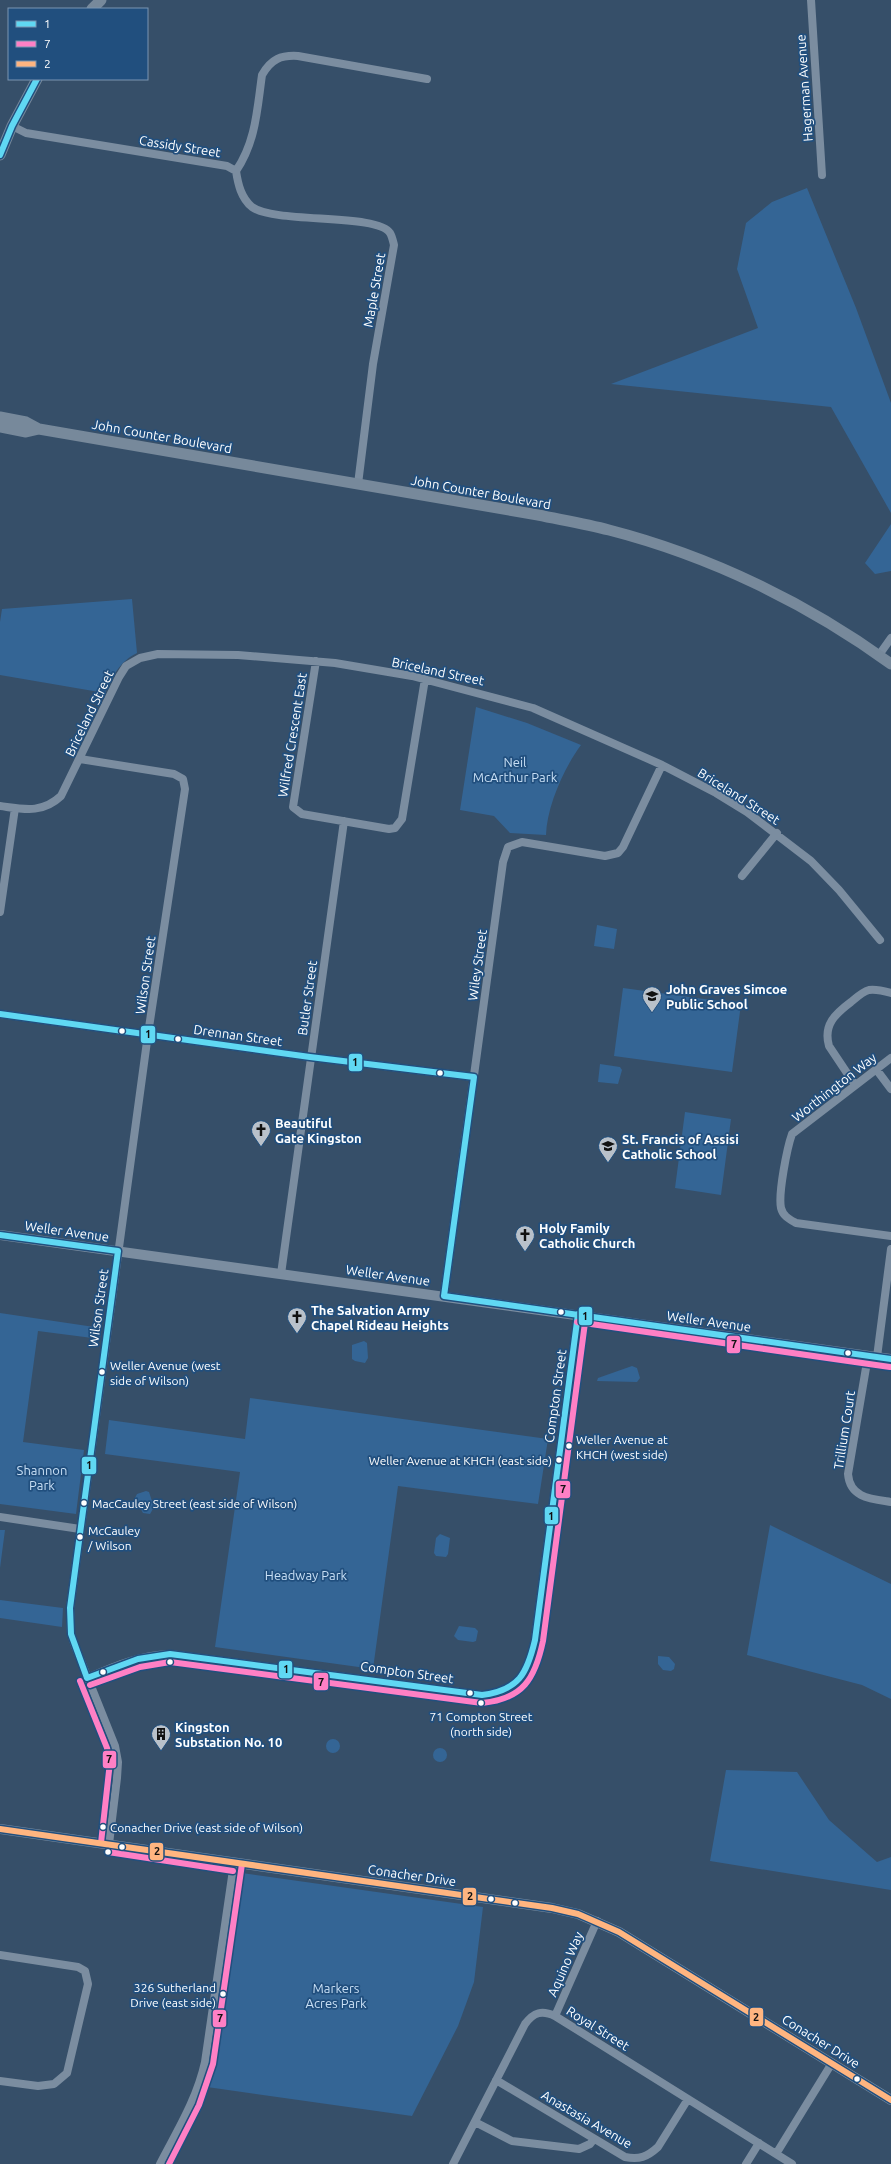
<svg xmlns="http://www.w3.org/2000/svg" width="891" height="2164" font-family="Ubuntu,sans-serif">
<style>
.green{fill:#346595}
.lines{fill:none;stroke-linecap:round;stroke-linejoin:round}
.minor{stroke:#7b8da0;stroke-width:8}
.tertiary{stroke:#7b8da0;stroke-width:10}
.secondary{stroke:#77899b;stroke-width:11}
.bus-1-casing{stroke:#214f7e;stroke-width:9}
.bus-2-casing{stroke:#214f7e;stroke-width:9}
.bus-3-casing{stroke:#214f7e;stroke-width:9}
.bus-1{stroke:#60d8f3;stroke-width:6}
.bus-2{stroke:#ff80c5;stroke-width:6}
.bus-3{stroke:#ffb580;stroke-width:6}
.bus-dot{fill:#fff;stroke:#214f7e;stroke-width:1.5}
.labels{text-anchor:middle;stroke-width:3.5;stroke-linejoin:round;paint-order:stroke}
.bus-label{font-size:12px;fill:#fff;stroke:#214f7e;text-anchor:start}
.street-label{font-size:13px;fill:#fff;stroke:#214f7e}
.park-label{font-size:13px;fill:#c8dff5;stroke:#214f7e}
.poi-label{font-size:13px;font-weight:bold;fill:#fff;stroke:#214f7e;text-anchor:start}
.line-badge{stroke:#214f7e;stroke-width:1.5}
.pale-badge-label{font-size:11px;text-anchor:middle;font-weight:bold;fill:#111}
</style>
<rect width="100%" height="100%" fill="#364f69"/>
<path class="green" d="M 807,188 L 856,308 L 891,403 L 891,513 L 831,407 L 611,384 L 758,328 L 737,269 L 746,223 L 772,202 Z
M 891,524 L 891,571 L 875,574 L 865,563 Z
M 132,599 L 137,653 C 119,662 113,676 105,693 L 0,675 L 0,622 L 2,609 Z
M 476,707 L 527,723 L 581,745 C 564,768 547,806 546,835 L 510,833 L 494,816 L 460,810 Z
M 597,925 L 617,929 L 614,949 L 594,946 Z
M 623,988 L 741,1004 L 732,1072 L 614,1056 Z
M 600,1064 L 620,1067 L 622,1070 L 618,1084 L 598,1082 Z
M 685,1112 L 731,1119 L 721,1195 L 675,1188 Z
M 0,1313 L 101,1328 L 100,1339 L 38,1331 L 23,1442 L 84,1450 L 76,1514 L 0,1504 Z
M 364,1341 L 367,1343 L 368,1358 L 365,1363 L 355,1361 L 352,1359 L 352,1345 Z
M 632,1366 L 637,1368 L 640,1378 L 637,1382 L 597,1381 L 598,1378 Z
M 250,1398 L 548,1439 L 538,1504 L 398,1486 L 373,1669 L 215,1647 L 240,1472 L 105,1454 L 109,1420 L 245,1439 Z
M 146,1491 L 149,1492 L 154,1507 L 150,1514 L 143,1513 L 135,1498 L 137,1494 Z
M 770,1525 L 891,1584 L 891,1699 L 862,1685 L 747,1655 Z
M 0,1530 L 5,1530 L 0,1568 Z
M 440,1534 L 450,1538 L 448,1554 L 446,1557 L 436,1556 L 434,1553 L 436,1538 Z
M 0,1600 L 63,1608 L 62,1627 L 0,1618 Z
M 459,1626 L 475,1628 L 478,1631 L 476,1641 L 473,1642 L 458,1640 L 454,1636 Z
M 658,1656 L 669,1657 L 675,1664 L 674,1669 L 671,1671 L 663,1670 L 658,1664 Z
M326 1746a7 7 0 1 1 14 0a7 7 0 1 1-14 0Z
M433 1755a7 7 0 1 1 14 0a7 7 0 1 1-14 0Z
M 726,1770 L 797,1772 L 829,1820 L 877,1862 L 891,1857 L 891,1890 L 710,1861 Z
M 242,1873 L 483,1907 L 474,1982 L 458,2026 L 412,2116 L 207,2087 L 213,2067 Z"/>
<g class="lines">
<path class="minor" d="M 811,0 L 822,175
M 12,126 L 26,133 L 227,166 L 236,171 C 256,141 257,110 262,75 C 271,59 281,55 298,56 L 427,79
M 236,171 C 238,184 241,198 252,207 C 275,224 378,213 390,233 C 392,236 393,241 394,245 L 373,364 L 358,484
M 879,655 L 891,638
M 316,661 L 293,807 L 302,814 L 389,829 L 395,828 L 402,819 L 425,679
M 80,759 L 174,774 L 183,779 L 185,789 L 148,1034 L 70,1608 L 71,1634 L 75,1646 L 115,1746 L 118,1762 L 117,1778 L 109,1844
M 0,806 C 23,809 42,814 61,796 L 119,677 L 126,666 L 140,658 L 158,654 L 238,655 L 335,663 L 412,676 L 533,708 L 662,765 L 716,793 L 747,812 L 811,861 L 839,890 L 880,940
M 742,876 L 777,833
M 0,912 L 15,808
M 0,1014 L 310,1057 L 474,1077
M 891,1058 L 792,1134 C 787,1148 778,1194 781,1208 C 783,1216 789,1219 796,1223 L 891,1236
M 876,1069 L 891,1089
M 855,1085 L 829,1046 C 823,1025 835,1014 851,1002 C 856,998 862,992 869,990 C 876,989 884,991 891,993
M 281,1274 L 344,821
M 444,1296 L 503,862 L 508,847 L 522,842 L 605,856 L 618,853 L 623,847 L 662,765
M 868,1356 L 848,1474 C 850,1498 871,1499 891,1502
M 877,1357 L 891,1249
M 0,1517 L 80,1529
M 87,1678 C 115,1666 140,1655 170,1654 L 482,1695 C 519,1693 528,1674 535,1640 L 578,1314
M 0,1955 L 78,1967 L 85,1971 L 88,1984 L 67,2073 L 54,2084 L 38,2086 L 0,2081
M 555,2016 L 597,1921
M 496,2080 L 625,2157 C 639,2160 647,2157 658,2147 L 688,2099
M 475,2122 L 512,2141 L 579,2149 L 590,2144 L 594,2139
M 776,2154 L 832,2063
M 160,2164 C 177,2131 197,2099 205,2062 L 234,1863
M 453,2164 L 525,2024 C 534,2012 542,2010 555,2016 L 792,2164
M 746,2164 L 759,2143"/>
<path class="tertiary" d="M 0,1235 L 891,1359
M 0,1829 L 552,1908 L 578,1914 L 619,1932 L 891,2100"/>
<path class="secondary" d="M 92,9 L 101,0
M 0,155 L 12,126 L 37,79
M 0,417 L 26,422 L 39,429 L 538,515 C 562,520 586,524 609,530 C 710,556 807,603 891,664
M 0,427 L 26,432 L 39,429"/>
<g class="bus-1-casing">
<path id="bus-1" d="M 0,155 L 12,126 L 37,79
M 0,1014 L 310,1057 L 474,1077
M 0,1235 L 118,1251
M 444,1296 L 891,1359
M 444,1296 L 474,1077
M 87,1678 L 138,1659 L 170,1654 L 482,1695 C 519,1690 527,1674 535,1640 L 578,1314
M 87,1678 L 71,1634 L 70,1608 L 118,1251"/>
</g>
<g class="bus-2-casing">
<path id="bus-2" d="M 577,1322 L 890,1367
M 80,1681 L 107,1748 L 110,1762 L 101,1843
M 90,1685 L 140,1667 L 170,1662 L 482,1703 C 523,1699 535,1679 543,1641 L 586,1315
M 108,1852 L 233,1871
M 169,2164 L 199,2105 L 213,2064 L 242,1864"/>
</g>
<g class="bus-3-casing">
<path id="bus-3" d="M 0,1829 L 552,1908 L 578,1914 L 619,1932 L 891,2100"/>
</g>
<use href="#bus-1" class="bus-1"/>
<use href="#bus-2" class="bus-2"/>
<use href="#bus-3" class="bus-3"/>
</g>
<defs>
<g id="school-pin" transform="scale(1)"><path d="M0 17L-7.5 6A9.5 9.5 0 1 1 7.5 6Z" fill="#b9c1ca" stroke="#214f7e"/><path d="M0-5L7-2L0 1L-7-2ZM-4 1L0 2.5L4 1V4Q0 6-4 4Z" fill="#111"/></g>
<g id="church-pin" transform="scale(1)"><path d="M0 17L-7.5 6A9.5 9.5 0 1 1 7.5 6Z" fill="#b9c1ca" stroke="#214f7e"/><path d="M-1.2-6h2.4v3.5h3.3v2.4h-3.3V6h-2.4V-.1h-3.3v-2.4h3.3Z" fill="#111"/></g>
<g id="building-pin" transform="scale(1)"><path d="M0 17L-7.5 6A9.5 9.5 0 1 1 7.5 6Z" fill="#b9c1ca" stroke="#214f7e"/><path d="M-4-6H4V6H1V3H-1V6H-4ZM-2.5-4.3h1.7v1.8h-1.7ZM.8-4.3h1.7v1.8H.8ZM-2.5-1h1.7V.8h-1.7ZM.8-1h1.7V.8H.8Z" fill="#111"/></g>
</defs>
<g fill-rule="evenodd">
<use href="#school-pin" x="652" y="996"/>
<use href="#church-pin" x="261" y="1130"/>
<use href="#school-pin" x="608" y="1146"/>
<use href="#church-pin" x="525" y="1235"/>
<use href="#church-pin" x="297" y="1317"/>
<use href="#building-pin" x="161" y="1734"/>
</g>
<g class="bus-dot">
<circle cx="122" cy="1031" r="3.5"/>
<circle cx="178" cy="1039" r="3.5"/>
<circle cx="440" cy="1073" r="3.5"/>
<circle cx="561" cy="1312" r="3.5"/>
<circle cx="848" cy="1353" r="3.5"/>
<circle cx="102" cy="1372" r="3.5"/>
<circle cx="569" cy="1446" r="3.5"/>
<circle cx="559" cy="1460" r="3.5"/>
<circle cx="84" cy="1503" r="3.5"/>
<circle cx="80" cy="1537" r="3.5"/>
<circle cx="170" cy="1662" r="3.5"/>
<circle cx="103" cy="1672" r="3.5"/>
<circle cx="470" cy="1693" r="3.5"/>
<circle cx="481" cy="1703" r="3.5"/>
<circle cx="103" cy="1827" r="3.5"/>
<circle cx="122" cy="1847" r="3.5"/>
<circle cx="108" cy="1852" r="3.5"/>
<circle cx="491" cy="1899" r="3.5"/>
<circle cx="515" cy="1903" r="3.5"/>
<circle cx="223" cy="1994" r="3.5"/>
<circle cx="857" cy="2079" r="3.5"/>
</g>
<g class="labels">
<g class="bus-label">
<text x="110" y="1370">Weller Avenue (west<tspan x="110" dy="15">side of Wilson)</tspan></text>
<text x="576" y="1444">Weller Avenue at<tspan x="576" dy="15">KHCH (west side)</tspan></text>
<text x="552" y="1465" text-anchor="end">Weller Avenue at KHCH (east side)</text>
<text x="92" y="1508">MacCauley Street (east side of Wilson)</text>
<text x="88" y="1535">McCauley<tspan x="88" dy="15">/ Wilson</tspan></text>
<text x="481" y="1721" text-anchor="middle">71 Compton Street<tspan x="481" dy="15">(north side)</tspan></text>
<text x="110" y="1832">Conacher Drive (east side of Wilson)</text>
<text x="216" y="1992" text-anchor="end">326 Sutherland<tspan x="216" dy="15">Drive (east side)</tspan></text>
</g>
<g class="street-label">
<text transform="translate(804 88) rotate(-94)" y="5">Hagerman Avenue</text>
<text transform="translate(180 146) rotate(9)" y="5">Cassidy Street</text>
<text transform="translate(374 290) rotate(-80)" y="5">Maple Street</text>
<text transform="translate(162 436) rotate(10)" y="5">John Counter Boulevard</text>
<text transform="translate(481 492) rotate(10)" y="5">John Counter Boulevard</text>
<text transform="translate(438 671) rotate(12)" y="5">Briceland Street</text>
<text transform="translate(89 713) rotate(-64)" y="5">Briceland Street</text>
<text transform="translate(292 735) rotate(-81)" y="5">Wilfred Crescent East</text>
<text transform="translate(739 796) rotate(32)" y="5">Briceland Street</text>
<text transform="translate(477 965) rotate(-82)" y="5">Wiley Street</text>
<text transform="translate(145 975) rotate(-82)" y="5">Wilson Street</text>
<text transform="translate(307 998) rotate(-82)" y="5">Butler Street</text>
<text transform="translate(238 1035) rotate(8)" y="5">Drennan Street</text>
<text transform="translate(834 1087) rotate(-38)" y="5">Worthington Way</text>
<text transform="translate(67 1231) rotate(8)" y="5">Weller Avenue</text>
<text transform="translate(388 1275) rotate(8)" y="5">Weller Avenue</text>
<text transform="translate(98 1308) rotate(-82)" y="5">Wilson Street</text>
<text transform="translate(709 1321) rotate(8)" y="5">Weller Avenue</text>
<text transform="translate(555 1396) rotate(-82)" y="5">Compton Street</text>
<text transform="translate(844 1430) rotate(-81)" y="5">Trillium Court</text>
<text transform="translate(407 1672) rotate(8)" y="5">Compton Street</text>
<text transform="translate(412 1875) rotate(8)" y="5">Conacher Drive</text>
<text transform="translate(565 1964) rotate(-66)" y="5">Aquino Way</text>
<text transform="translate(598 2028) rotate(32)" y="5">Royal Street</text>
<text transform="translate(821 2041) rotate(32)" y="5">Conacher Drive</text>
<text transform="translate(587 2119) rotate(30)" y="5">Anastasia Avenue</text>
</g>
<g class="park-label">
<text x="515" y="767">Neil<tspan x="515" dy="15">McArthur Park</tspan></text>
<text x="42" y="1475">Shannon<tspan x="42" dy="15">Park</tspan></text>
<text x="306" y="1580">Headway Park</text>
<text x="336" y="1993">Markers<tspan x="336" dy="15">Acres Park</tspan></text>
</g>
<g class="poi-label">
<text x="666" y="994">John Graves Simcoe<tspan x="666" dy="15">Public School</tspan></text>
<text x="275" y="1128">Beautiful<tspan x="275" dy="15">Gate Kingston</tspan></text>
<text x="622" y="1144">St. Francis of Assisi<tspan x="622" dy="15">Catholic School</tspan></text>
<text x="539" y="1233">Holy Family<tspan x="539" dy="15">Catholic Church</tspan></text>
<text x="311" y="1315">The Salvation Army<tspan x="311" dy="15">Chapel Rideau Heights</tspan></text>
<text x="175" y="1732">Kingston<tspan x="175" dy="15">Substation No. 10</tspan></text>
</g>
</g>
<g class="line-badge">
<rect x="140" y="1025" width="16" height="19" rx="4" fill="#60d8f3"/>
<rect x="348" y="1053" width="15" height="19" rx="4" fill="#60d8f3"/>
<rect x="578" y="1306" width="15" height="20" rx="4" fill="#60d8f3"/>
<rect x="726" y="1335" width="15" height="19" rx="4" fill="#ff80c5"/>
<rect x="81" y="1456" width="16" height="19" rx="4" fill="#60d8f3"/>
<rect x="555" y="1480" width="16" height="19" rx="4" fill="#ff80c5"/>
<rect x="544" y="1506" width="15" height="19" rx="4" fill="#60d8f3"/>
<rect x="278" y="1660" width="15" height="19" rx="4" fill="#60d8f3"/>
<rect x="313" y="1672" width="16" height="19" rx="4" fill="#ff80c5"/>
<rect x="102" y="1750" width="15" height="19" rx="4" fill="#ff80c5"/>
<rect x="149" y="1842" width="15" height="19" rx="4" fill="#ffb580"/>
<rect x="462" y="1887" width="15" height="19" rx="4" fill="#ffb580"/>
<rect x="749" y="2007" width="15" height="20" rx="4" fill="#ffb580"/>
<rect x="212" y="2009" width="15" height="19" rx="4" fill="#ff80c5"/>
</g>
<g class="pale-badge-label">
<text x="148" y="1038">1</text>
<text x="355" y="1066">1</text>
<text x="585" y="1320">1</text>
<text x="734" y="1348">7</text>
<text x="89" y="1469">1</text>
<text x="563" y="1493">7</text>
<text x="551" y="1520">1</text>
<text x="286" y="1673">1</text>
<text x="321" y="1686">7</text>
<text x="109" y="1763">7</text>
<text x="157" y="1855">2</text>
<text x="470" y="1900">2</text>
<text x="756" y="2021">2</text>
<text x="220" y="2022">7</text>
</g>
<rect x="8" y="8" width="140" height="72" fill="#214f7e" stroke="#7a95b2"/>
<rect x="16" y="21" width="20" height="6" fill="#60d8f3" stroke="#7a95b2"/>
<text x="44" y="28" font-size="12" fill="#ffffff">1</text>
<rect x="16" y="41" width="20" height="6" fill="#ff80c5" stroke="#7a95b2"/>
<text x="44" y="48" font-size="12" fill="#ffffff">7</text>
<rect x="16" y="61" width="20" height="6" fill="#ffb580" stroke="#7a95b2"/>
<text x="44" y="68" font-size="12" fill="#ffffff">2</text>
</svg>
